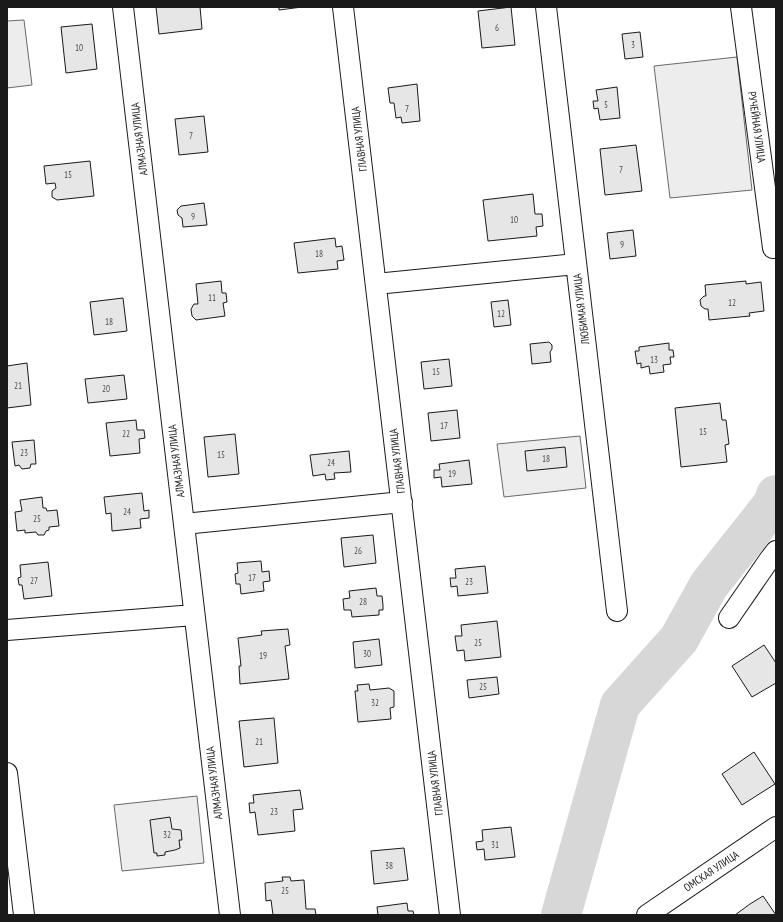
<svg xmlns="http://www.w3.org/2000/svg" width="783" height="922" font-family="'PT Sans Narrow',sans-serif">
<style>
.built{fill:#ededed;stroke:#6a6a6a}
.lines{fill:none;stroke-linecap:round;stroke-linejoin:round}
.river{stroke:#d7d7d7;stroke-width:40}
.building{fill:#e6e6e6;stroke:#1a1a1a}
.street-casing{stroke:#1a1a1a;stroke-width:22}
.street{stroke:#fff;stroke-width:20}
.labels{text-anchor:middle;stroke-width:3;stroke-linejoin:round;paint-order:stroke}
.number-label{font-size:9px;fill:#4d4d4d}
.street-label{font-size:11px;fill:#1a1a1a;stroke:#fff}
</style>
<rect width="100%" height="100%" fill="#fff"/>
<path class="built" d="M 24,20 L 32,85 L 7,88 L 7,21 Z
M 737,57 L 752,190 L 670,198 L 654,66 Z
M 580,436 L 586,488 L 504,497 L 497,444 Z
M 197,796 L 204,863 L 122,871 L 114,805 Z"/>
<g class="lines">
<path class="river" d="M 561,915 L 620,705 L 679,639 L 709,585 L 773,504 L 776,495"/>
</g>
<path class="building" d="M 156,7 L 200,7 L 202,29 L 159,34 Z
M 279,7 L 302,7 L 279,10 Z
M 511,7 L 515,45 L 482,48 L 478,11 Z
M 92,24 L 97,69 L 66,73 L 61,27 Z
M 640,32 L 643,57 L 625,59 L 622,34 Z
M 417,84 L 420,121 L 402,123 L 401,117 L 396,118 L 394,103 L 390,103 L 388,88 Z
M 617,87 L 620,118 L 600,120 L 598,108 L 594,109 L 593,101 L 598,101 L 596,90 Z
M 204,116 L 208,152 L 179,155 L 175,119 Z
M 636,145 L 642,191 L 605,195 L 600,149 Z
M 90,161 L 94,196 L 57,200 L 52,197 L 52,191 L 56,188 L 55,183 L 46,184 L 44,166 Z
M 533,194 L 535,214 L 542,214 L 543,226 L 536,227 L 537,236 L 488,241 L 483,200 Z
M 204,203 L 207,225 L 183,227 L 182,218 L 178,215 L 177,210 L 181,206 Z
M 633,230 L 636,256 L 610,259 L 607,233 Z
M 335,238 L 336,247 L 342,246 L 344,260 L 337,261 L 338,269 L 298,273 L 294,243 Z
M 221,281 L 222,293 L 226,293 L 227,302 L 223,303 L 225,316 L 196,320 L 192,316 L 191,309 L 194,304 L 198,304 L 196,284 Z
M 746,281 L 746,284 L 761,282 L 764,311 L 749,313 L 750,316 L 709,320 L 708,309 L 705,309 L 701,306 L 700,300 L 704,296 L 706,296 L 705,285 Z
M 123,298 L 127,331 L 94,335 L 90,302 Z
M 508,300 L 511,325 L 494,327 L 491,302 Z
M 549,342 L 552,345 L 552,349 L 550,352 L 551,362 L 532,364 L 530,344 Z
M 669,343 L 669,350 L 673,350 L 674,357 L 670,357 L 671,364 L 663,365 L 664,372 L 650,374 L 649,366 L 641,368 L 641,363 L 637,364 L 635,351 L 639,351 L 639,347 Z
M 449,359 L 452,386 L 424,389 L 421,362 Z
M 27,363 L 31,405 L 7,408 L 7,366 Z
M 124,375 L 127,399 L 88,403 L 85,379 Z
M 720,403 L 722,420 L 726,420 L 729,444 L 725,445 L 727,462 L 681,467 L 675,408 Z
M 457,410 L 460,438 L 431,441 L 428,413 Z
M 136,420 L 137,430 L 144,430 L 145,438 L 139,439 L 140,453 L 110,456 L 106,423 Z
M 235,434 L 239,474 L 208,477 L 204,437 Z
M 34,440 L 36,464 L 31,464 L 30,468 L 22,469 L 19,465 L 15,466 L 12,442 Z
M 565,447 L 567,467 L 527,471 L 525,451 Z
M 349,451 L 351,472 L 334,473 L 335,479 L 326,480 L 325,474 L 313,476 L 310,455 Z
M 469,460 L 472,484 L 442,487 L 441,477 L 434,478 L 434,470 L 440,470 L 439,464 Z
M 142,493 L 144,511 L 149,510 L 149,518 L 140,519 L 141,528 L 112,531 L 111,513 L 106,514 L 104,497 Z
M 42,497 L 43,508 L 46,508 L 47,511 L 57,510 L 59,526 L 49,527 L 49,530 L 46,531 L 44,535 L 38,535 L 36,532 L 25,533 L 25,530 L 17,531 L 15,512 L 22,511 L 20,500 Z
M 373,535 L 376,563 L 344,567 L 341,538 Z
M 261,561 L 262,572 L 269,571 L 270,581 L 263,582 L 264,591 L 241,594 L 240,584 L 236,584 L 235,574 L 238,573 L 237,563 Z
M 48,562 L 52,596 L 24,599 L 22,585 L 19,585 L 18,578 L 21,577 L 20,565 Z
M 485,566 L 488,593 L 458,596 L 457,586 L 451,587 L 450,578 L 456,578 L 455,569 Z
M 376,588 L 377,596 L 382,596 L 383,605 L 383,610 L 379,610 L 379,615 L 352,617 L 351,610 L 344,610 L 343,599 L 350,598 L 349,591 Z
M 497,621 L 501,657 L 465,661 L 464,650 L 457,651 L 455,636 L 462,636 L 461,625 Z
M 288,629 L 290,645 L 285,646 L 289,679 L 240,684 L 239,666 L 241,666 L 238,638 L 262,635 L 261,631 Z
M 379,639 L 382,665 L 355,668 L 353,642 Z
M 764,645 L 776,663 L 776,683 L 752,697 L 732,666 Z
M 497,677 L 499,694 L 469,698 L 467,680 Z
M 369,684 L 370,690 L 389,688 L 394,691 L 394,707 L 390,708 L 391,719 L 358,722 L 355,691 L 358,691 L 357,685 Z
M 274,718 L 278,763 L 244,767 L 239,721 Z
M 754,752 L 775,784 L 742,805 L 722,774 Z
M 300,790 L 303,809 L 293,810 L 295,831 L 258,835 L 255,812 L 250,813 L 249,803 L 254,803 L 253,795 Z
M 170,817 L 172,829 L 181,830 L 182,840 L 179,840 L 180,848 L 175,850 L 165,852 L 165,855 L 157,856 L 157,853 L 154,853 L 150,820 Z
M 511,827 L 515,857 L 485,860 L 484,849 L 477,850 L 476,842 L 483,841 L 482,830 Z
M 404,848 L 408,880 L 374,884 L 371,851 Z
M 282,877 L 290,877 L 291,881 L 304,880 L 306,909 L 315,909 L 316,915 L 273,915 L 271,900 L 266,901 L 265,883 L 283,881 Z
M 763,896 L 776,915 L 735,915 L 750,904 Z
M 407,903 L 408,911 L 413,911 L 414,915 L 378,915 L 377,907 Z"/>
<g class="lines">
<g class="street-casing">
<path id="street" d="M 123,7 L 230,915
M 343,7 L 450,915
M 546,7 L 617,611
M 741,7 L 773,248
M 376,284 L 576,264
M 184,524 L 402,502
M 729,618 L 769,560 L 776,551
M 7,630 L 194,615
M 7,773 L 24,915
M 647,915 L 776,827"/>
</g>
<use href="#street" class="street"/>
</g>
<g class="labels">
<g class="number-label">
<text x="497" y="31">6</text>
<text x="633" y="48">3</text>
<text x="79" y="51">10</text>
<text x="606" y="108">5</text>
<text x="407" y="112">7</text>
<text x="191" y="139">7</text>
<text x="621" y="173">7</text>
<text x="68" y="178">15</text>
<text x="193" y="220">9</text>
<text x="514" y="223">10</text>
<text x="622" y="248">9</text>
<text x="319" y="257">18</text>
<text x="212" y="301">11</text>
<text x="732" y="306">12</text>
<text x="501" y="317">12</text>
<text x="109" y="325">18</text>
<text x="654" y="363">13</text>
<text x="436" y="375">15</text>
<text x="18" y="389">21</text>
<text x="106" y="392">20</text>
<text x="444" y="429">17</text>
<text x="703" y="435">15</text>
<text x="126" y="437">22</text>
<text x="24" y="456">23</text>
<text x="221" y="458">15</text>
<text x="546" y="462">18</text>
<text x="331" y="466">24</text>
<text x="452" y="477">19</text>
<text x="127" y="515">24</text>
<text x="37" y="522">25</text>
<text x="358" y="554">26</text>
<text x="252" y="581">17</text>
<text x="34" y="584">27</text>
<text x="469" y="585">23</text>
<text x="363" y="605">28</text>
<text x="478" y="646">25</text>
<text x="367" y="657">30</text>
<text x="263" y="659">19</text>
<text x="483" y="690">25</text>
<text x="375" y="706">32</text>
<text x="259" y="745">21</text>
<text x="274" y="815">23</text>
<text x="167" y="838">32</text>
<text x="495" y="848">31</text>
<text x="389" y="869">38</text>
<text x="285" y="894">25</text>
</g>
<g class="street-label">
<text transform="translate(757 127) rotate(82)" y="4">РУЧЕЙНАЯ УЛИЦА</text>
<text transform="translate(139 139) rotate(-97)" y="4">АЛМАЗНАЯ УЛИЦА</text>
<text transform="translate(359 139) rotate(-97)" y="4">ГЛАВНАЯ УЛИЦА</text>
<text transform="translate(581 309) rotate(-97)" y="4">ЛЮБИМАЯ УЛИЦА</text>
<text transform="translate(176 461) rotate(-97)" y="4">АЛМАЗНАЯ УЛИЦА</text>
<text transform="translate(397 461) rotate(-97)" y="4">ГЛАВНАЯ УЛИЦА</text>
<text transform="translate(214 783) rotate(-97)" y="4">АЛМАЗНАЯ УЛИЦА</text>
<text transform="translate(435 783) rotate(-97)" y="4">ГЛАВНАЯ УЛИЦА</text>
<text transform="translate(711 871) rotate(-34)" y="4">ОМСКАЯ УЛИЦА</text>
</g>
</g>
<rect width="783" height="922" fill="none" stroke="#1a1a1a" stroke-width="16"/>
</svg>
